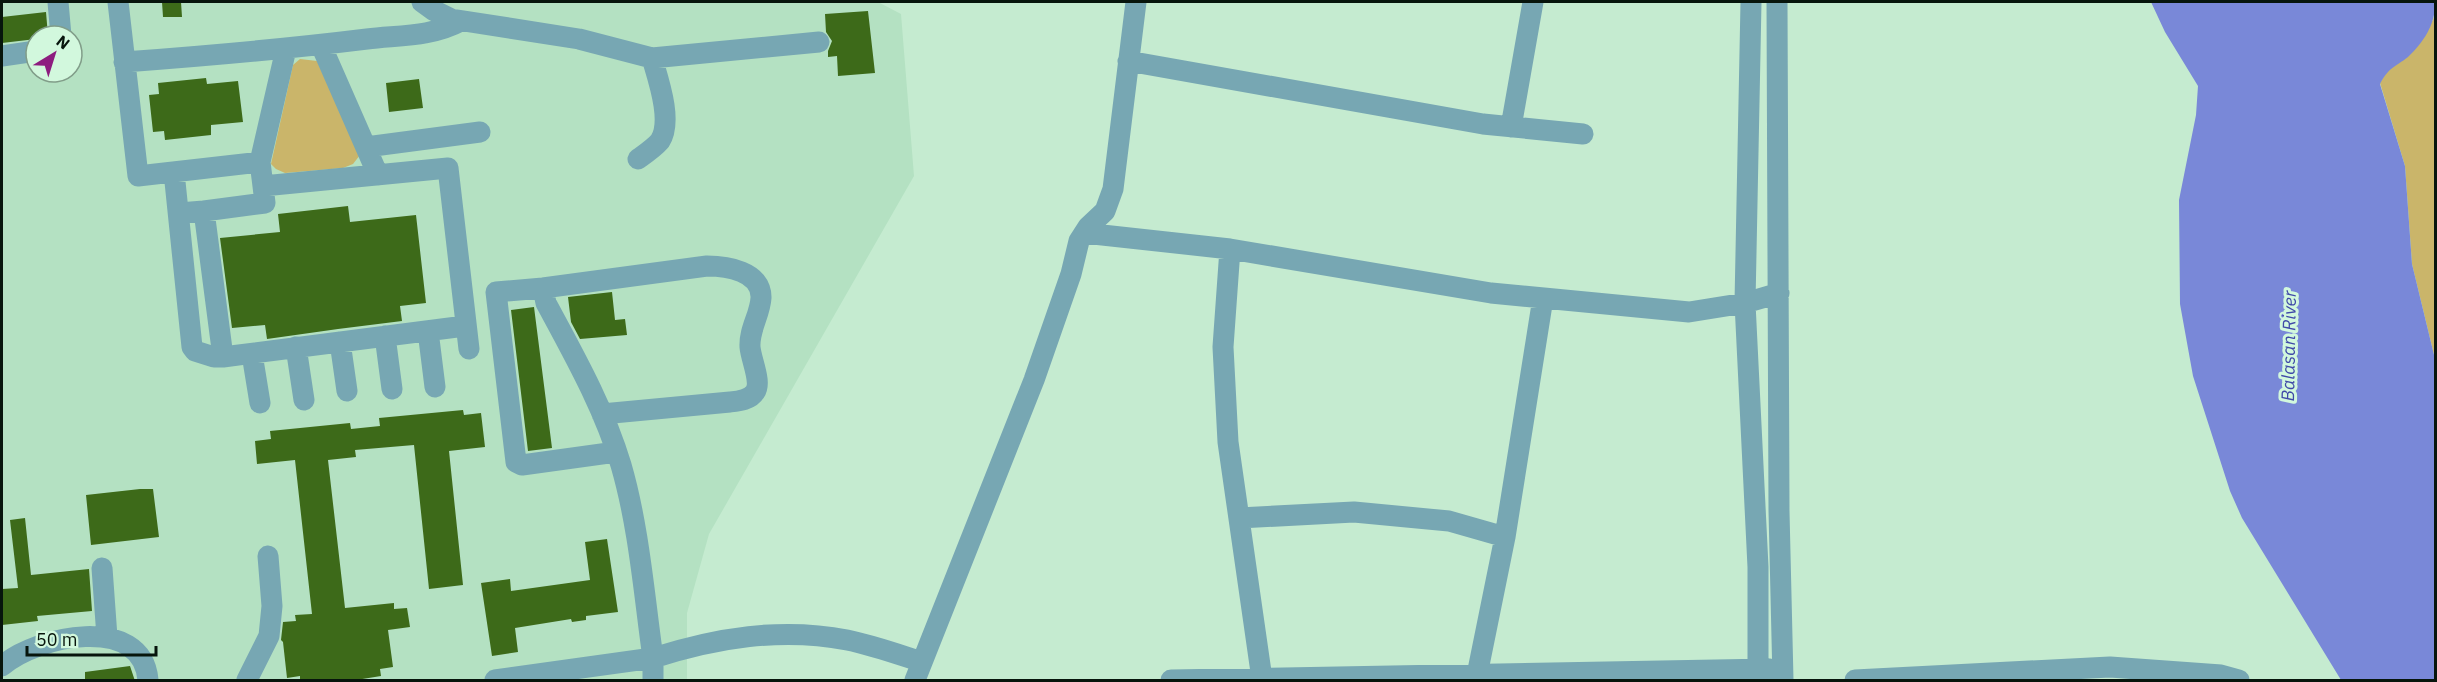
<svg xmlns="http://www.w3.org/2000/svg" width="2437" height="682" font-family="'IBM Plex Sans',sans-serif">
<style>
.built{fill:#b4e1c2;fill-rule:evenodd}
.green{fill:#cab56a}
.water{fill:#7988d8}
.building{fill:#3d6a19}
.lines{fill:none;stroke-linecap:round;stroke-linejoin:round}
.minor{stroke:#77a7b3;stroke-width:21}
.labels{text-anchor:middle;stroke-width:6;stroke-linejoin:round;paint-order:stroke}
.water-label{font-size:18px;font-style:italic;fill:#3f49a8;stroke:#d2f8dd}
</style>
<rect width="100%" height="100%" fill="#c5ebd0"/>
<path class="built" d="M 2,2 L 878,2 L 901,14 L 914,176 L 709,534 L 687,613 L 687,680 L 2,680 ZM 36,36 L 72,36 L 72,72 L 36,72 Z"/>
<path class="green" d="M 2435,13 L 2435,359 L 2412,264 L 2405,166 L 2380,83 L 2387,71 L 2407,57 L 2433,20 Z
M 300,59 L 317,61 L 360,155 L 353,164 L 343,168 L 285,173 L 276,169 L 271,164 L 293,65 Z"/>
<path class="water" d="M 2151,2 L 2435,2 C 2436,23 2424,42 2408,57 C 2395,67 2388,68 2380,84 L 2405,166 L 2412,264 L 2435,359 L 2435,680 L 2341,680 L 2242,518 L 2230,491 L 2193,376 L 2180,304 L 2179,200 L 2196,115 L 2198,86 L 2165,32 Z"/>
<path class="building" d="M 162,2 L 181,2 L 182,17 L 163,17 Z
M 868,11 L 875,73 L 838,76 L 837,56 L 828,57 L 828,51 L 832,41 L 826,32 L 825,14 Z
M 46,12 L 48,36 L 36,36 L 36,39 L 2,43 L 2,17 Z
M 206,78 L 207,84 L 238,81 L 243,122 L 211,125 L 211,135 L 165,140 L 164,131 L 153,132 L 149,95 L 159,94 L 158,83 Z
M 419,79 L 423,108 L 389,112 L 386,83 Z
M 348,206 L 350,222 L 416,215 L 426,303 L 400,306 L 402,321 L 338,329 L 267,339 L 265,325 L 232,328 L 220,238 L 280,232 L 278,214 Z
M 612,292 L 615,320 L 625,319 L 627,335 L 580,339 L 571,322 L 568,297 Z
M 534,307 L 552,448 L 528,451 L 511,310 Z
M 463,410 L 464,415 L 481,413 L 485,447 L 449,451 L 463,585 L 429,589 L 414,445 L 355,450 L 356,457 L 328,460 L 345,608 L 394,603 L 394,609 L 407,608 L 410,627 L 388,630 L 393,667 L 380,669 L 381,676 L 350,681 L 300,681 L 300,676 L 287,678 L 283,642 L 281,640 L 283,622 L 296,621 L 295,615 L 312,614 L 295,460 L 257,464 L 255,441 L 271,439 L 270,431 L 350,423 L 351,429 L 380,426 L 379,418 Z
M 140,489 L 153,489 L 159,537 L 91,545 L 86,495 Z
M 25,518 L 31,575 L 89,569 L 92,611 L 37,616 L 38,621 L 2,625 L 2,589 L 18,588 L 10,520 Z
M 607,539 L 618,612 L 586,616 L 586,620 L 572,622 L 571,619 L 515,628 L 518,652 L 492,656 L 481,583 L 510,579 L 511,591 L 590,580 L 585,542 Z
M 130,666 L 135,681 L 85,681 L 85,672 Z"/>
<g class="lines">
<path class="minor" d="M 58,2 L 61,36
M 118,2 L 138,176 L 260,162 L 286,49
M 422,2 L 433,10 L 451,19 L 579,39 L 652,58 L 819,42
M 1751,2 L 1745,303 L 1758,567 L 1758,670
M 1777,2 L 1779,511 L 1783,680
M 321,45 L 378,175
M 2,56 L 36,51
M 1128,61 L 1483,124 L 1583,134
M 124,62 C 205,56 286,49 367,39 C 400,35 431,37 461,21
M 1511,127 L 1533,2
M 366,147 L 480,132
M 638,159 C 645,154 654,148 660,141 C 673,121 658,79 652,58
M 260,162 L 263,186 L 448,168 L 469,349
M 174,172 L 192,347 L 195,351 L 214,357 L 223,357 L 465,326
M 204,211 L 265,203 L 263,186
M 179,213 L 204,211 L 223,357
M 1084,233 L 1230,249 L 1491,293 L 1689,312 L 1745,303 L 1779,293
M 1230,249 L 1223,347 L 1228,442 L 1262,679
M 428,331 L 435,387
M 385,336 L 392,389
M 340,342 L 347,391
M 296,347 L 304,400
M 252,354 L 260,403
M 602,414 L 730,402 C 739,401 750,400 755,392 C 762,382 751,360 750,347 C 749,329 760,315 761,298 C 762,271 726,266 707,266 L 543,288 L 496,292 L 516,462 L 522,465 L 616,452
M 1239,518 L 1354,512 L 1449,521 L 1505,537
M 102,568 L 107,637
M 2,666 C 36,636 142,613 148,680
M 1477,675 L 1505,537 L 1543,298
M 247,680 L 269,636 L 272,606 L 268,556
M 495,680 L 653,658 C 644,594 639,527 621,465 C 604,408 574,355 546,303 L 543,288
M 653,680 L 653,658 C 716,638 781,627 847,640 C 872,645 897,654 922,662
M 915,680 L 1034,380 L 1071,274 L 1079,241 L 1088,227 L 1105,211 L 1113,189 L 1136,2
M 1171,680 L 1770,669
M 1855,680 L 2110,667 L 2221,675 L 2239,680"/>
</g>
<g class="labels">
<g class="water-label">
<text transform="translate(2289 346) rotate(-89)" y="6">Balasan River</text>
</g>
</g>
<rect width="2437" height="682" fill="none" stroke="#07150c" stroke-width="6"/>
<g transform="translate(54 54) rotate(38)"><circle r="28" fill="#d2f8dd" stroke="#819d89" stroke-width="1.5"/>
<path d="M0-4.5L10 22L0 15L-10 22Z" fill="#8d1d7f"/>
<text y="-9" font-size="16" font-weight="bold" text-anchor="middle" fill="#07150c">N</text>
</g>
<path d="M27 646v9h129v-9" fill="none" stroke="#07150c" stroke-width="3"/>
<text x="36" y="646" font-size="18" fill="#07150c" stroke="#d2f8dd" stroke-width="4.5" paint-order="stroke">50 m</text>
</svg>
